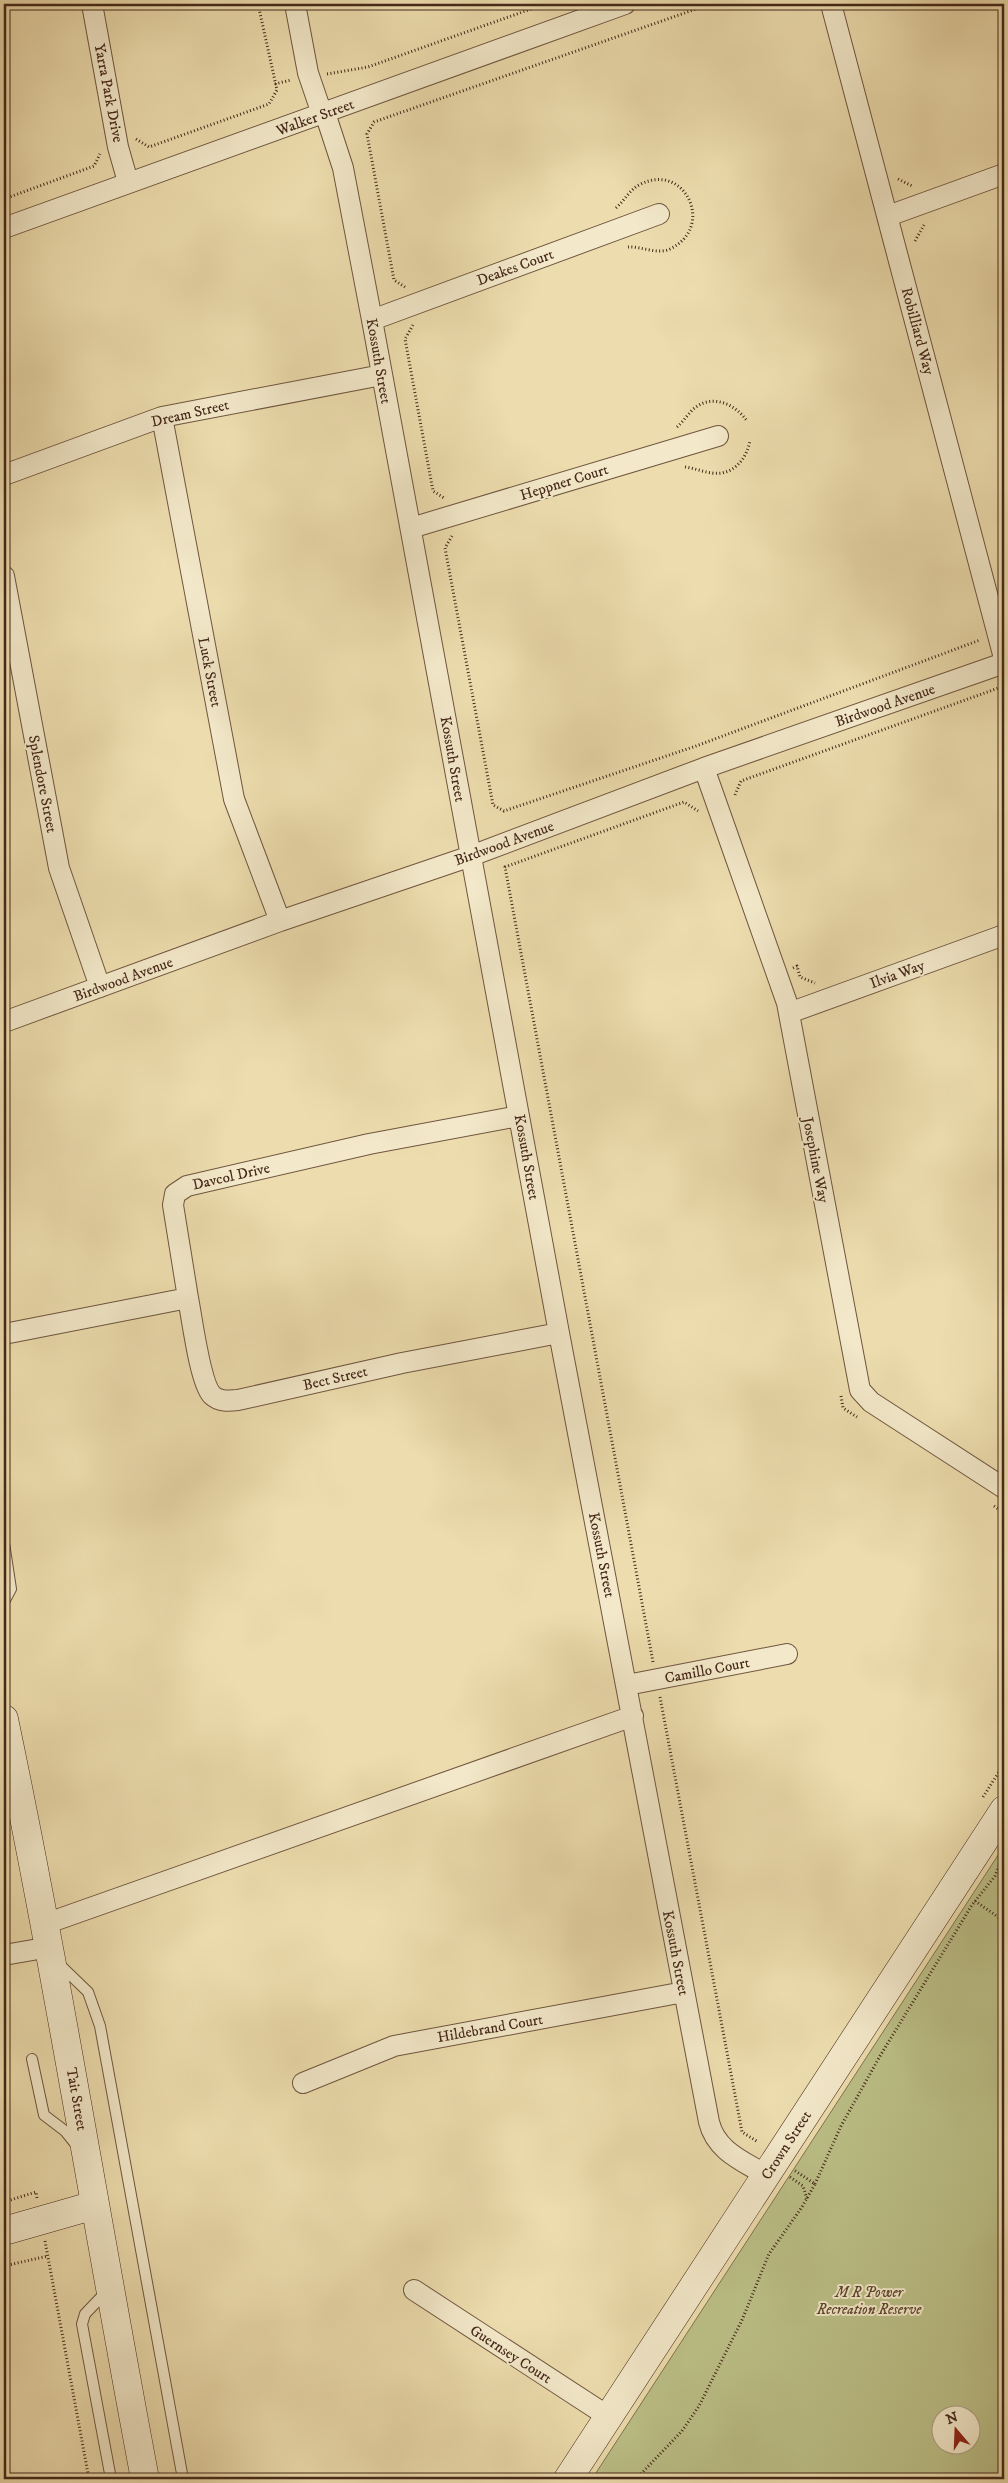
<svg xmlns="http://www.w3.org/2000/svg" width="1008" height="2483" font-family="'IM FELL DW Pica',serif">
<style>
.green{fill:#bcc088;stroke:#807451;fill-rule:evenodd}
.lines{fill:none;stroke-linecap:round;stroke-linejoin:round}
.lane-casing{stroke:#6f553f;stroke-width:12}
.street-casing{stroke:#6f553f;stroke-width:22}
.secondary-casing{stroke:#45281a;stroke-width:29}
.path{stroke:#45281a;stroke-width:3;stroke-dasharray:1 2.5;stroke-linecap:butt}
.lane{stroke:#f3e9ca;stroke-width:10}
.street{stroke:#f3e9ca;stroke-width:20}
.secondary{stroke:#f3e9ca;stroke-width:28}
.labels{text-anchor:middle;stroke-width:4;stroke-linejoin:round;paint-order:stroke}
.street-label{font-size:15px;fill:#45281a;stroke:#f3e9ca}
.park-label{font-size:15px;font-style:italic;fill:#5d4630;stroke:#f3e9ca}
</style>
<rect width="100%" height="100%" fill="#edddae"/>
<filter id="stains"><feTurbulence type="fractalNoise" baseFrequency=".004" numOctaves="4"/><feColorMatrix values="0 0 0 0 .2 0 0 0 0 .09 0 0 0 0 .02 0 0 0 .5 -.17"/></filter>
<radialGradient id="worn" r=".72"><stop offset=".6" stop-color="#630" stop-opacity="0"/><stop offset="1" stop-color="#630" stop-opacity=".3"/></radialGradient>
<path class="green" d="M 1004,1846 L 1004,2479 L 592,2479 ZM 940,2416 L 970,2416 L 970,2446 L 940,2446 Z"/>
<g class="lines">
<g class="lane-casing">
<path id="lane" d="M 4,1543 L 11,1589 L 4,1602
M 59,1964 L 88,1992 L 100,2026 L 183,2479
M 32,2059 L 44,2115 L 65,2131 L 77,2146
M 106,2292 L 85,2314 L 82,2324 L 111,2479"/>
</g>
<g class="street-casing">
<path id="street" d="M 92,4 L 118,147 L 128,182
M 295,4 L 308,73 L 322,114
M 831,4 L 1004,658
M 325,113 L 343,168 L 372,320 L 559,1333 L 709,2122 C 716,2151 743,2161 766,2175
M 888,216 L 1004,174
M 4,228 L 625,4
M 372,320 L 659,214
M 162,417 L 234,799 L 280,921
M 4,475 L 162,417 L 382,375
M 411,528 L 718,436
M 4,576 L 59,868 L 100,987
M 704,768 L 787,1003 L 860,1390 L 871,1402 L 1004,1488
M 789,1013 L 1004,935
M 4,1022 L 280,921 L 471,856 L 704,768 L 1004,663
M 188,1298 C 192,1318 200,1383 212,1395 C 219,1402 229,1401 238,1400 L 402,1363 L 559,1333
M 4,1334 L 188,1298 L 173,1205 L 175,1194 L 187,1186 L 369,1144 L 519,1116
M 627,1685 L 787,1654
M 45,1924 L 633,1716
M 4,1955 L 50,1947
M 303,2083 L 394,2046 L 684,1992
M 414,2290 L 609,2417"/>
</g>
<g class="secondary-casing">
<path id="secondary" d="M 4,1719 C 57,1972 97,2226 145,2479
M 4,2231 L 95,2205
M 568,2479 L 1004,1810"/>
</g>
<path class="path" d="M 327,74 L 368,67 L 545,4
M 275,84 L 291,80
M 136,139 L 149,147 L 269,104 L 277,90 L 258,4
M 898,179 L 912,186
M 4,199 L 94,166 L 100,154
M 616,208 C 625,200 630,189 641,184 C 685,162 716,227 670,249 C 657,255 641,246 628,247
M 915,241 L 924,225
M 405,287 L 394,280 L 367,134 L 374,122 L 696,9
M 413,325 L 405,339 L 433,491 L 444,498
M 677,427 C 684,421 689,412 696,407 C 714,394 736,405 747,421
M 685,467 C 694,468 703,472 712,473 C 733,476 747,459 750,440
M 452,536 L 445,548 L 493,805 L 504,811 L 696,746 L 980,640
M 735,795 L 741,781 L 1004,686
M 793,968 L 797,966 L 800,977 L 815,983
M 841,1396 L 843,1408 L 857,1417
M 994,1506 L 1004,1513
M 653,1662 L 505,867 L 684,802 L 698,811
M 660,1697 L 742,2132 L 758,2142
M 983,1797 L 1004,1764
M 975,1901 L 1004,1921
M 790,2177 L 803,2186 L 807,2199
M 815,2184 L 841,2126 L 880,2056 L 972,1905 L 995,1876 L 1003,1856
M 4,2202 L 36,2192 L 37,2198
M 45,2241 L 89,2479
M 4,2266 L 48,2256
M 636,2479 L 682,2431 L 699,2406 L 742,2320 L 769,2254 L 802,2207 L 815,2184 L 794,2170"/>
<use href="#lane" class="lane"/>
<use href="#street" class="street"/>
<use href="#secondary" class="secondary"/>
</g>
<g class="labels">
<g class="street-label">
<text transform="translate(109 93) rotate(79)" y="5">Yarra Park Drive</text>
<text transform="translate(315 117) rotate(-20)" y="5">Walker Street</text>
<text transform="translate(515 267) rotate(-20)" y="5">Deakes Court</text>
<text transform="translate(918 331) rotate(75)" y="5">Robilliard Way</text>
<text transform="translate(379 361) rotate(80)" y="5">Kossuth Street</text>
<text transform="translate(190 413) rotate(-13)" y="5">Dream Street</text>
<text transform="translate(564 482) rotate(-17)" y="5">Heppner Court</text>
<text transform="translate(210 672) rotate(79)" y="5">Luck Street</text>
<text transform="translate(885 705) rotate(-19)" y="5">Birdwood Avenue</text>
<text transform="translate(453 759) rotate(80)" y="5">Kossuth Street</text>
<text transform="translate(43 784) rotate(79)" y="5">Splendore Street</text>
<text transform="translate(504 843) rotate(-20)" y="5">Birdwood Avenue</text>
<text transform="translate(897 974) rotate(-20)" y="5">Ilvia Way</text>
<text transform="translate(123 979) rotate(-20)" y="5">Birdwood Avenue</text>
<text transform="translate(527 1157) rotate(80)" y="5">Kossuth Street</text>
<text transform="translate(816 1160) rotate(79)" y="5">Josephine Way</text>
<text transform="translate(231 1176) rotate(-13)" y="5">Davcol Drive</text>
<text transform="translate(335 1378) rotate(-13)" y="5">Bect Street</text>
<text transform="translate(602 1555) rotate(79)" y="5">Kossuth Street</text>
<text transform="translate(707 1670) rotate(-11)" y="5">Camillo Court</text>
<text transform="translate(676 1953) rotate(79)" y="5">Kossuth Street</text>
<text transform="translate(490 2028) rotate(-10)" y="5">Hildebrand Court</text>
<text transform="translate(77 2099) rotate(80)" y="5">Tait Street</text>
<text transform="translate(786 2145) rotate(-57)" y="5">Crown Street</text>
<text transform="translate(511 2354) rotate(33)" y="5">Guernsey Court</text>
</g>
<g class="park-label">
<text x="869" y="2297">M R Power<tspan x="869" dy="17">Recreation Reserve</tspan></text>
</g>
</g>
<rect width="1008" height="2483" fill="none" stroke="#edddae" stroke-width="20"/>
<rect x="5" y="5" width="998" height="2473" fill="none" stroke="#45281a" stroke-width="2.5"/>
<rect x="10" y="10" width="988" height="2463" fill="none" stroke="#45281a"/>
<g transform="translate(956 2430) rotate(341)"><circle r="24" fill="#f3e9ca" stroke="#ad9c84"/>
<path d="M0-4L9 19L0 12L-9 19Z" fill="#8f2418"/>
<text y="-8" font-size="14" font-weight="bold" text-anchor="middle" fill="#45281a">N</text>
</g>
<rect width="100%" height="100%" filter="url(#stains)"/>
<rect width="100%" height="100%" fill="url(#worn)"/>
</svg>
